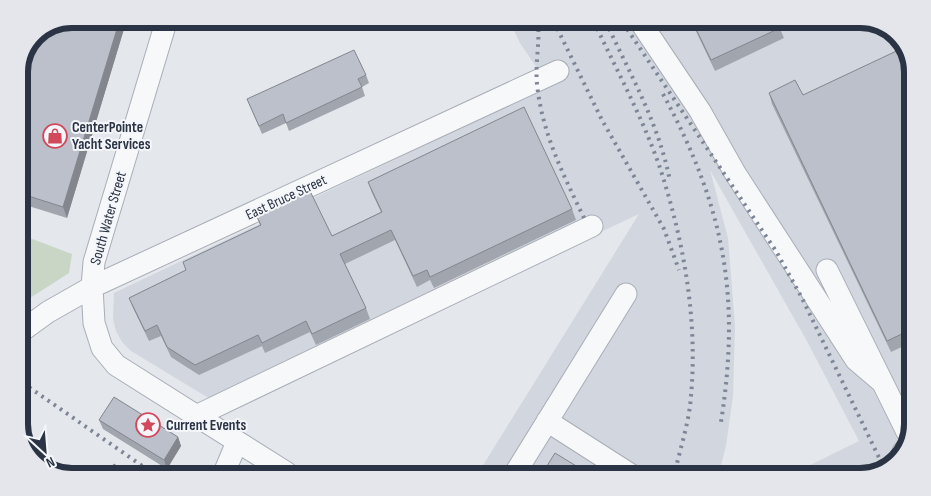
<svg xmlns="http://www.w3.org/2000/svg" width="931" height="496" font-family="'Sofia Sans Condensed',sans-serif">
<style>
.built{fill:#d2d6de}
.green{fill:#c9d6c5}
.lines{fill:none;stroke-linecap:round;stroke-linejoin:round}
.minor-casing{stroke:#a9aeb7;stroke-width:23}
.minor{stroke:#f7f8fa;stroke-width:21}
.rail{stroke:#7d8696;stroke-width:4;stroke-dasharray:2.5 5;stroke-linecap:butt}
.wall{fill:#a1a5ae}
.shaded-wall{fill:#83868d}
.building{fill:#bbc0ca;stroke:#83868d}
.labels{text-anchor:middle;stroke-width:4;stroke-linejoin:round;paint-order:stroke}
.poi-label{font-size:15px;font-weight:bold;fill:#2b3445;stroke:#f4f6f9;text-anchor:start}
.street-label{font-size:15px;fill:#2b3445;stroke:#f4f6f9}
.rim{fill:none;stroke:#2b3445;stroke-width:6}
</style>
<rect width="100%" height="100%" fill="#e4e7ec"/>
<path class="built" d="M 510,22 L 883,24 L 903,42 L 912,68 L 907,448 L 889,468 L 860,477 L 786,477 L 859,441 L 808,343 L 710,170 L 728,238 L 735,326 L 733,396 L 726,446 L 718,476 L 477,475 L 639,214 L 225,408 L 131,351 L 122,342 L 116,331 L 113,319 L 114,293 L 549,86 L 520,43 Z"/>
<path class="green" d="M 19,234 L 72,254 L 69,273 L 19,305 Z"/>
<g class="lines">
<g class="minor-casing">
<path id="minor" d="M 167,19 L 94,262 L 92,287 L 94,323 L 102,348 L 116,365 L 287,473
M 641,23 L 700,111 L 735,173 L 856,360 L 883,383
M 827,270 L 907,432
M 19,333 L 48,312 L 92,287 L 558,71
M 196,416 L 592,226
M 547,421 L 633,476
M 903,452 L 907,448
M 224,473 L 237,442
M 514,475 L 626,294"/>
</g>
<use href="#minor" class="minor"/>
<path class="rail" d="M 538,22 C 540,42 535,64 537,84 C 542,133 563,174 584,218
M 554,22 L 602,120 L 664,229 L 679,270
M 594,22 C 617,71 644,120 661,171 C 685,246 699,327 690,406 C 687,429 679,453 674,476
M 606,22 C 630,74 659,124 670,181
M 623,23 L 776,251 L 802,298 L 885,470
M 663,94 C 724,207 741,295 721,422
M 23,383 L 151,472"/>
</g>
<path class="wall" d="M 72,19 L 127,19 L 67,218 L 19,203 L 19,68 Z
M 692,23 L 778,24 L 784,38 L 715,71 Z
M 912,68 L 908,344 L 891,352 L 772,104 L 769,93 L 803,95 Z
M 366,75 L 369,83 L 362,87 L 365,96 L 289,131 L 286,123 L 262,134 L 247,99 Z
M 368,182 L 572,209 L 576,220 L 434,288 L 430,280 L 417,287 L 395,240 L 345,264 L 366,308 L 370,319 L 316,345 L 310,332 L 265,353 L 262,346 L 199,375 L 171,357 L 161,336 L 149,341 L 133,308 L 129,298 L 186,270 L 183,262 L 260,225 L 257,217 L 332,236 L 381,212 L 372,193 Z
M 99,420 L 178,437 L 181,446 L 167,469 L 103,429 Z"/>
<path class="shaded-wall" d="M 120,19 L 127,19 L 67,218 L 63,207 Z
M 178,437 L 181,446 L 167,469 L 164,460 Z"/>
<path class="building" d="M 72,19 L 120,19 L 63,207 L 19,193 L 19,68 L 34,34 Z
M 693,23 L 778,24 L 780,28 L 711,60 Z
M 905,47 L 912,68 L 908,331 L 887,341 L 769,93 L 795,80 L 803,95 Z
M 354,50 L 366,75 L 358,79 L 362,87 L 286,123 L 283,114 L 259,126 L 247,99 Z
M 524,107 L 572,209 L 430,277 L 427,270 L 413,276 L 391,230 L 340,254 L 366,308 L 312,334 L 306,321 L 262,343 L 258,335 L 195,365 L 167,347 L 157,325 L 145,331 L 129,298 L 186,270 L 183,262 L 261,225 L 257,217 L 310,191 L 332,236 L 382,212 L 368,182 Z
M 114,397 L 178,437 L 164,460 L 99,420 Z
M 25,443 L 72,472 L 48,472 L 28,454 L 24,444 Z
M 555,453 L 591,475 L 543,475 L 542,474 Z
M 114,464 L 126,472 L 109,472 Z"/>
<defs>
<g id="shop-ring" transform="scale(1.25)"><circle r="9.5" fill="#f4f6f9" stroke="#d1495b" stroke-width="1.5"/><path d="M-5-2.5h2.3a2.7 3.5 0 0 1 5.4 0H5L5.5 6h-11ZM-1.5-2.5h3a1.5 2.3 0 0 0-3 0Z" fill="#d1495b"/></g>
<g id="sight-ring" transform="scale(1.25)"><circle r="9.5" fill="#f4f6f9" stroke="#d1495b" stroke-width="1.5"/><path d="M0-6L1.8-2.2L6-1.7L2.9 1.2L3.7 5.4L0 3.3L-3.7 5.4L-2.9 1.2L-6-1.7L-1.8-2.2Z" fill="#d1495b"/></g>
</defs>
<g fill-rule="evenodd">
<use href="#shop-ring" x="55" y="136"/>
<use href="#sight-ring" x="148" y="425"/>
</g>
<g class="labels">
<g class="poi-label">
<text x="72" y="132">CenterPointe<tspan x="72" dy="17">Yacht Services</tspan></text>
<text x="166" y="430">Current Events</text>
</g>
<g class="street-label">
<text transform="translate(286 197) rotate(-25)" y="5">East Bruce Street</text>
<text transform="translate(108 218) rotate(-74)" y="5">South Water Street</text>
</g>
</g>
<path d="M0 0H931V496H0ZM72 28H860A44 44 0 0 1 904 72V424A44 44 0 0 1 860 468H72A44 44 0 0 1 28 424V72A44 44 0 0 1 72 28Z" fill="#e4e6eb" fill-rule="evenodd"/>
<path class="rim" d="M72 28H860A44 44 0 0 1 904 72V424A44 44 0 0 1 860 468H72A44 44 0 0 1 28 424V72A44 44 0 0 1 72 28Z"/>
<g transform="translate(45 451) rotate(154)" stroke="#f4f6f9" stroke-width="4" paint-order="stroke">
<path d="M0-4L9 19L0 12L-9 19Z" fill="#2b3445"/>
<text y="-8" font-size="14" font-weight="bold" text-anchor="middle" fill="#2b3445">N</text>
</g>
</svg>
